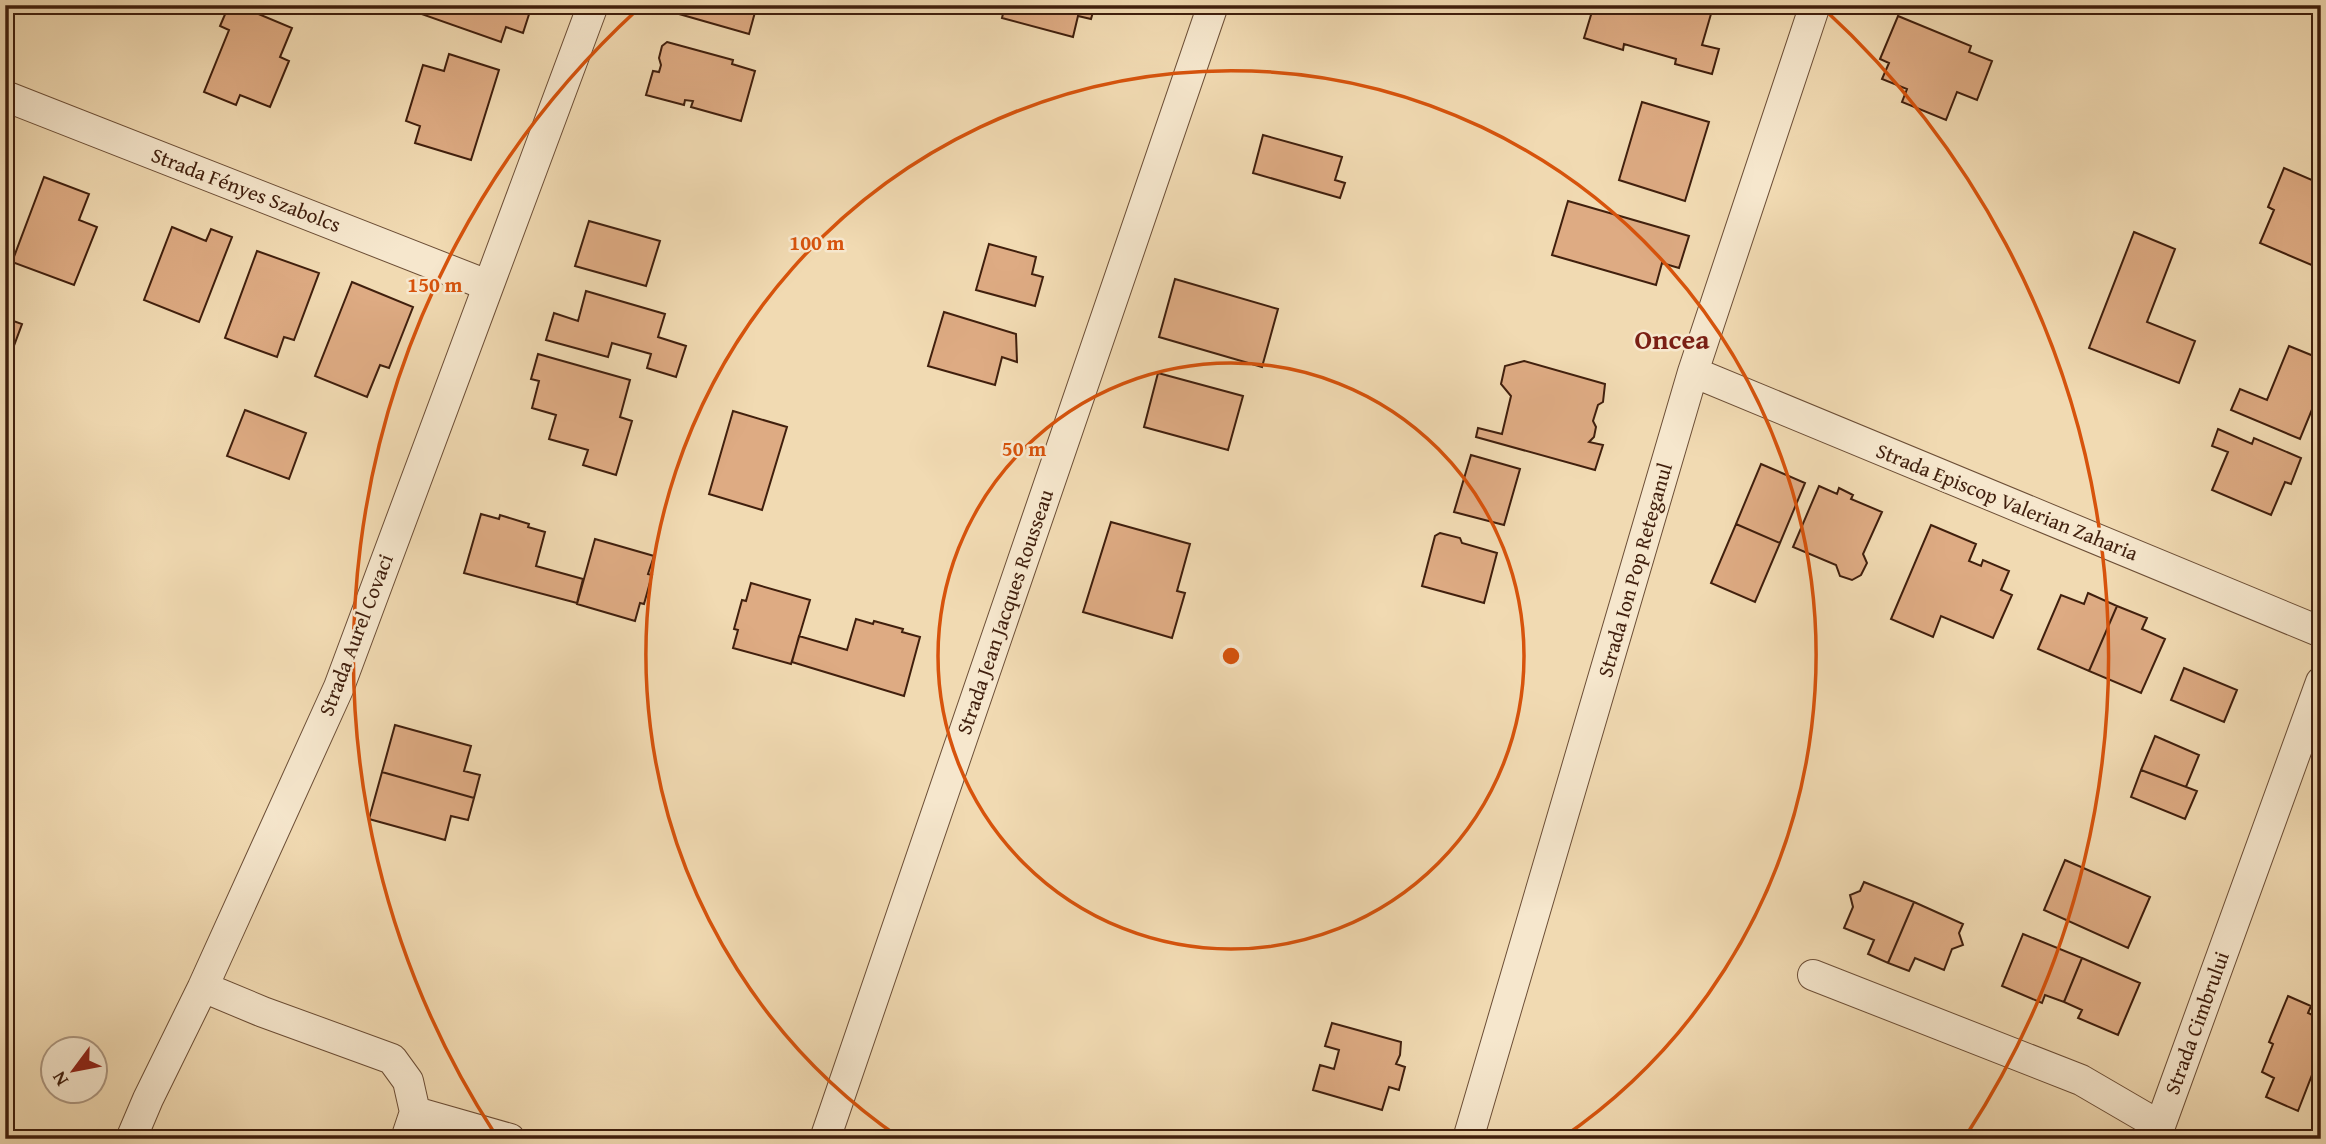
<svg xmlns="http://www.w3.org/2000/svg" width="2326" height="1144" font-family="'Gentium Book Plus',serif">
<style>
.building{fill:#deab83;stroke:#401f0d;stroke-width:2}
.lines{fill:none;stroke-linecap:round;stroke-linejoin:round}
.street-casing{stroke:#6c4e36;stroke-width:32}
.street{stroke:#f6e7cd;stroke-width:30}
.ring{fill:none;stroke:#d7530c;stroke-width:3.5}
.labels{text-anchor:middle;stroke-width:5;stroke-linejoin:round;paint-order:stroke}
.street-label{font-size:21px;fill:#401f0d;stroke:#f6e7cd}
.district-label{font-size:28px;font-weight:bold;fill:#7a1f14;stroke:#f6e7cd}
.centre{fill:#d7530c;stroke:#f6e7cd;stroke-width:3.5}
.ring-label{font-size:21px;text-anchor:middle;font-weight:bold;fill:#d7530c;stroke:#f6e7cd;stroke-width:5;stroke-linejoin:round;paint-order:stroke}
</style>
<rect width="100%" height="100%" fill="#f1dab2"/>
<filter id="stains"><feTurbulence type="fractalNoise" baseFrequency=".00286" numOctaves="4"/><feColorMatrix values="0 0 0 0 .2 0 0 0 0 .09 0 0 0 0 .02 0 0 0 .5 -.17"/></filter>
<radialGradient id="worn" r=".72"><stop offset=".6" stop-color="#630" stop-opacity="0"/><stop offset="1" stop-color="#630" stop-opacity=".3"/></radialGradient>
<path class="building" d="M 229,5 L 237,5 L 292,28 L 280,57 L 289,61 L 270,107 L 240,95 L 236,105 L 204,92 L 229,30 L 220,26 Z
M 412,5 L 532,5 L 523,33 L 506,27 L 501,42 L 410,10 Z
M 674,5 L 757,5 L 749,34 L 672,12 Z
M 1005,5 L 1095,5 L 1091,19 L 1078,16 L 1073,37 L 1002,18 Z
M 1594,5 L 1680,5 L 1711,14 L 1702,45 L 1719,49 L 1712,74 L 1675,64 L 1676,59 L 1624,44 L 1623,50 L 1584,38 Z
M 1898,16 L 1971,46 L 1969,52 L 1992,61 L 1977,100 L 1957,92 L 1946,120 L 1902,102 L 1907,89 L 1882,79 L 1889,63 L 1880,59 Z
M 667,42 L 733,60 L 732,64 L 755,71 L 741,121 L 691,107 L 693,101 L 685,100 L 684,105 L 646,95 L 653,71 L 659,72 L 661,65 L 659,58 L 662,46 Z
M 449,54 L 499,70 L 471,160 L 415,143 L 420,126 L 406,121 L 423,65 L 444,71 Z
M 1642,102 L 1709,122 L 1685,201 L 1619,180 Z
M 1263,135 L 1342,157 L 1335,180 L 1345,183 L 1340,198 L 1253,173 Z
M 2284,168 L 2319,183 L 2321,186 L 2321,269 L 2260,243 L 2274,210 L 2268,207 Z
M 44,177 L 89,194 L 79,220 L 97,227 L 74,285 L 12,262 Z
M 1568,201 L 1689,236 L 1679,268 L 1662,263 L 1656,285 L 1552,255 Z
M 589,221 L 660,241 L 646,286 L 575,266 Z
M 172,227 L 206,241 L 211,229 L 232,237 L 199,322 L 144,300 Z
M 2134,232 L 2175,249 L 2147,322 L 2195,341 L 2179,383 L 2089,348 Z
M 989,244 L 1036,257 L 1032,274 L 1043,277 L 1035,306 L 976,290 Z
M 257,251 L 319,273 L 294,340 L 284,337 L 277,357 L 225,338 Z
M 1175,279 L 1278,309 L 1262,367 L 1159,337 Z
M 352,282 L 413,307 L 389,368 L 380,365 L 367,397 L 315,376 Z
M 586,291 L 665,314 L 658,337 L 686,346 L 676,377 L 647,368 L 651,354 L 612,343 L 608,357 L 546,340 L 554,313 L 578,321 Z
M 944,312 L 1016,334 L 1017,362 L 1002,357 L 995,385 L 928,366 Z
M 5,318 L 22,324 L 12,351 L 5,349 Z
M 2289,346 L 2321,359 L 2321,410 L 2313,407 L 2300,439 L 2231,410 L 2240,389 L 2267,400 Z
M 538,354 L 630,380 L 620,417 L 632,421 L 616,475 L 583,465 L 588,450 L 549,439 L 556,415 L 532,408 L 539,381 L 531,379 Z
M 1524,361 L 1605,384 L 1603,402 L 1598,405 L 1593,421 L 1596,427 L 1594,437 L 1589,442 L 1603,445 L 1595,470 L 1476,437 L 1478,428 L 1502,434 L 1511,396 L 1501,384 L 1505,366 Z
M 1158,373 L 1243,396 L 1228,450 L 1144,427 Z
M 245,410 L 306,433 L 289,479 L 227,456 Z
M 733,411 L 787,427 L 762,510 L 709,494 Z
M 2218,429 L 2252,444 L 2254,438 L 2301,458 L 2291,484 L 2285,482 L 2271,515 L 2212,490 L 2228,452 L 2212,446 Z
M 1471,455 L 1520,469 L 1504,525 L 1454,512 Z
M 1761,464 L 1805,483 L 1780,543 L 1736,524 Z
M 1819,486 L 1837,494 L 1839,488 L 1853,495 L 1851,499 L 1882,512 L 1863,554 L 1867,563 L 1861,575 L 1852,580 L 1840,576 L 1836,565 L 1793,547 Z
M 481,514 L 499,519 L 500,515 L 529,524 L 528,527 L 545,532 L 536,566 L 583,579 L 577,603 L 464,573 Z
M 1111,522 L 1190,544 L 1177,591 L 1185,593 L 1172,638 L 1083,612 Z
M 1736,524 L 1780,543 L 1755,602 L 1711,583 Z
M 1931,525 L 1976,544 L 1969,561 L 1981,566 L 1983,560 L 2009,571 L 2001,590 L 2012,595 L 1993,638 L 1941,616 L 1933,637 L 1891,619 Z
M 1440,533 L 1460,538 L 1462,543 L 1497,553 L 1484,603 L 1422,586 L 1435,536 Z
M 595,539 L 654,556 L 648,574 L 652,575 L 644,604 L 640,603 L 635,621 L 577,604 Z
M 751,583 L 810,600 L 791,664 L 733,648 L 738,630 L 734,629 L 742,600 L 746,601 Z
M 2088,593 L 2117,606 L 2089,671 L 2038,649 L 2061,595 L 2084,604 Z
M 2117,606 L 2147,618 L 2142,629 L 2165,639 L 2141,693 L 2089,671 Z
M 856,619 L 873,624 L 874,621 L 903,629 L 902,632 L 920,637 L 904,696 L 792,662 L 799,636 L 847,650 Z
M 2184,668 L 2237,690 L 2224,722 L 2171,700 Z
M 395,725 L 471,746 L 464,771 L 480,775 L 474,798 L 382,772 Z
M 2155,736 L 2199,755 L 2186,787 L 2141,770 Z
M 2141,770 L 2197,791 L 2185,819 L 2131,797 Z
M 382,772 L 474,798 L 468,820 L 451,816 L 445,840 L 369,819 Z
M 2065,860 L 2150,897 L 2128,948 L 2044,910 Z
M 1864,882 L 1914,902 L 1888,963 L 1868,954 L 1874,940 L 1844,928 L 1853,907 L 1850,895 L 1860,891 Z
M 1914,902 L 1963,924 L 1959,933 L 1963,945 L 1952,949 L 1944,970 L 1915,958 L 1909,971 L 1888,963 Z
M 2023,934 L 2082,958 L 2064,1002 L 2045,995 L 2042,1003 L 2002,986 Z
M 2082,958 L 2140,983 L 2118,1035 L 2078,1018 L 2082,1010 L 2064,1002 Z
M 2288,996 L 2311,1006 L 2308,1013 L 2321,1019 L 2321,1055 L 2318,1061 L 2321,1062 L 2321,1067 L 2316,1077 L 2312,1075 L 2298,1111 L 2266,1097 L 2274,1078 L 2262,1072 L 2273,1044 L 2269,1042 Z
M 1332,1023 L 1401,1042 L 1400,1055 L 1396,1064 L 1405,1067 L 1399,1090 L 1389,1087 L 1382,1110 L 1313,1090 L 1320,1065 L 1334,1069 L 1339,1050 L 1325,1046 Z"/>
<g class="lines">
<g class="street-casing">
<path id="street" d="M 5,96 L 487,285
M 1693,372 L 2321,632
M 1813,975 L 2081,1080 L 2160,1126 L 2321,682
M 415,1112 L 510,1139
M 131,1139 L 148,1099 L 203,987
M 406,1139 L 415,1112 L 408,1081 L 392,1059 L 263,1012 L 203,987 L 339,687 L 593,5
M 825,1139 L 1213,5
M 1468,1139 L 1693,372 L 1815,5"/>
</g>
<use href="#street" class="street"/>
</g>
<g class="ring">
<circle cx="1231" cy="656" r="293"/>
<path d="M900 1138A585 585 0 1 1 1562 1138"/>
<path d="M495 1134A878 878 0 0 1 638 9M1824 9A878 878 0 0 1 1967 1134"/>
</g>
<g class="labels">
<g class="street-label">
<text transform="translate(246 190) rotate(21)" y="7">Strada Fényes Szabolcs</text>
<text transform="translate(2007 502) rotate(22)" y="7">Strada Episcop Valerian Zaharia</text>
<text transform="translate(1635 570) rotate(-74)" y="7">Strada Ion Pop Reteganul</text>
<text transform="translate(1005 612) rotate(-71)" y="7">Strada Jean Jacques Rousseau</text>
<text transform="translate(356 635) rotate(-69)" y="7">Strada Aurel Covaci</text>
<text transform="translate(2197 1023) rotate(-70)" y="7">Strada Cimbrului</text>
</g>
<g class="district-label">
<text x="1672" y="349">Oncea</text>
</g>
</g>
<circle cx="1231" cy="656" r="10" class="centre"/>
<g class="ring-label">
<text x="817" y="250">100 m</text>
<text x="435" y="292">150 m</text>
<text x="1024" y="456">50 m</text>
</g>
<rect width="2326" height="1144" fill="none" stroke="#f1dab2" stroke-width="28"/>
<rect x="7" y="7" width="2312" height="1130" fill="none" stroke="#401f0d" stroke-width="3.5"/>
<rect x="14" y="14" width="2298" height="1116" fill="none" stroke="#401f0d" stroke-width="2"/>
<g transform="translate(74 1070) rotate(238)"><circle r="33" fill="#f6e7cd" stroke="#ad9780" stroke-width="2"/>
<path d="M0-5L12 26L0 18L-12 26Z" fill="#8f2418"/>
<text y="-10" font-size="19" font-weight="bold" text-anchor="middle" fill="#401f0d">N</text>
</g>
<rect width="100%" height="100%" filter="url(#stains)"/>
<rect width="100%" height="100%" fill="url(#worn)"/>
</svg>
